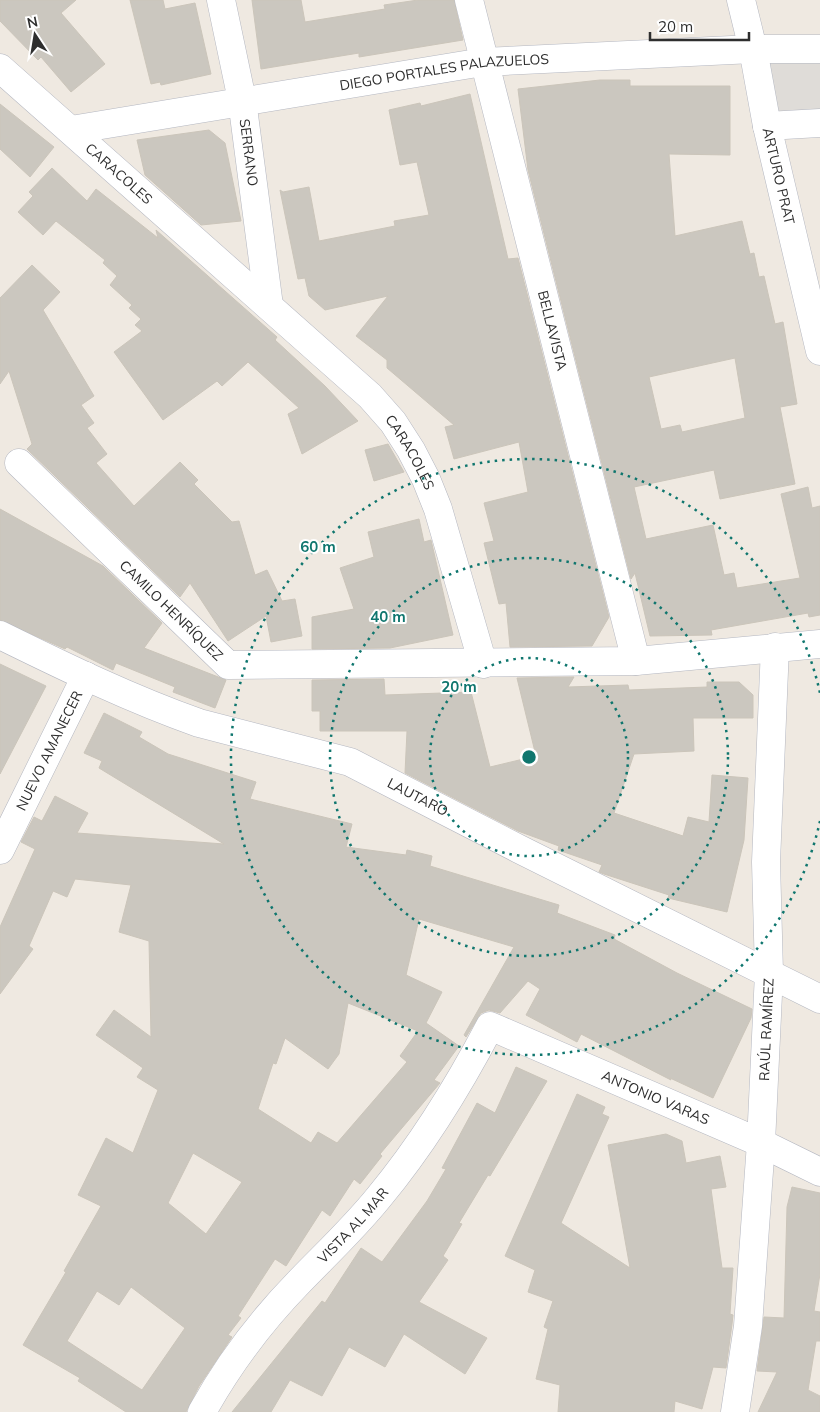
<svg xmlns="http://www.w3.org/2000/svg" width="820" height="1412" font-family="Mulish,sans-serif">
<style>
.plaza{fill:#dfdcd8}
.building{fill:#cbc7bf;stroke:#cbc5ba;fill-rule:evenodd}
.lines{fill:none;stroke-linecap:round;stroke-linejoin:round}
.minor-casing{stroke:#b4b7c1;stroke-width:29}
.minor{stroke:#fff;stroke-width:28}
.ring{fill:none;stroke:#0f766e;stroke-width:2.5;stroke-dasharray:2.5 5}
.labels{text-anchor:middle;stroke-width:4;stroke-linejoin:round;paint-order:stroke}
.street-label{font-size:14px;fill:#2e2e2e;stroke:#fff}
.centre{fill:#0f766e;stroke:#fff;stroke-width:2.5}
.ring-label{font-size:15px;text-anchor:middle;font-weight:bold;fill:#0f766e;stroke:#fff;stroke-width:4;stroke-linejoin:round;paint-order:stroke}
</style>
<rect width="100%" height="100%" fill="#efe9e1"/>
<path class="plaza" d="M 820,39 L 820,135 L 759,138 L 763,40 Z"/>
<path class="building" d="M 0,0 L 76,0 L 61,13 L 105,64 L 71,92 L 41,57 L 38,60 L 0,21 Z
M 130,0 L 163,0 L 165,9 L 195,3 L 211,74 L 161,85 L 160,82 L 151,84 Z
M 252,0 L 301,0 L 305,22 L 385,9 L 384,5 L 418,0 L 454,0 L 463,40 L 359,57 L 359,53 L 261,69 Z
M 600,80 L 630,80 L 630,86 L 730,86 L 730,155 L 669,154 L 675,236 L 742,221 L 750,254 L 754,253 L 759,277 L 764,276 L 775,324 L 783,322 L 797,404 L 780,407 L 795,484 L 720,499 L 714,470 L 634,487 L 646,539 L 713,525 L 724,575 L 734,573 L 737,588 L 800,578 L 781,494 L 808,487 L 812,508 L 820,506 L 820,615 L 809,617 L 808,613 L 711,630 L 712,635 L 650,636 L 635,573 L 631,579 L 528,170 L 518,89 ZM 735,358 L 745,418 L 682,432 L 680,425 L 661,429 L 649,377 Z
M 470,94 L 508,259 L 518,258 L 609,617 L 592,646 L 510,647 L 506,603 L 499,604 L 484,543 L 494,541 L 484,503 L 528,492 L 519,442 L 454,459 L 445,427 L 454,425 L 387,368 L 387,360 L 356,336 L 388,296 L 325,310 L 309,296 L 305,278 L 298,279 L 280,190 L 283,192 L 309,187 L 319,241 L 395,226 L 394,221 L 429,215 L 417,162 L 400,165 L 389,110 L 420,103 L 421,106 Z
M 0,104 L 54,147 L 30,177 L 0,149 Z
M 209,130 L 225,143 L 241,221 L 201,225 L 145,175 L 137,140 Z
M 52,168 L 87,201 L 96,189 L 158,238 L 156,230 L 277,337 L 275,340 L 325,386 L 358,421 L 302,454 L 288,414 L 299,408 L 248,362 L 222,386 L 217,381 L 163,420 L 114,352 L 142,331 L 135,325 L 141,319 L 129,308 L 132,305 L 110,285 L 117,276 L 103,263 L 105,260 L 56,221 L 43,235 L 18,212 L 33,196 L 29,192 Z
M 32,265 L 60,292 L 43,310 L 94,396 L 81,405 L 94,423 L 87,428 L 107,454 L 96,463 L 134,506 L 180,462 L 198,480 L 194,484 L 232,522 L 239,521 L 255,575 L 267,570 L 282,601 L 295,599 L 302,636 L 271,642 L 266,616 L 228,641 L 190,583 L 180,597 L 27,449 L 32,444 L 9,371 L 0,384 L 0,298 Z
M 388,444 L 404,472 L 374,481 L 365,450 Z
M 0,509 L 103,566 L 162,623 L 144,648 L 226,680 L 215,708 L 173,692 L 175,687 L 116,663 L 113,670 L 67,647 L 65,649 L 0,620 Z
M 419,519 L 424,542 L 431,540 L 453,635 L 390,648 L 312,649 L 312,617 L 354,609 L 340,568 L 374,557 L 368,532 Z
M 0,664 L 46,686 L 0,774 Z
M 574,677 L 568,687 L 628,685 L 629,690 L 707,687 L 707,682 L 739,682 L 753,695 L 753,718 L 693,718 L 694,751 L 634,754 L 614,813 L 683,836 L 688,817 L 709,822 L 712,775 L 748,778 L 744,840 L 727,912 L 668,898 L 669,895 L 604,874 L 599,872 L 602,865 L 558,850 L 559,846 L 518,831 L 405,773 L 407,731 L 320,731 L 320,711 L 312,711 L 312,680 L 384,679 L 385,695 L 471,692 L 490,767 L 536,756 L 517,678 Z
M 104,713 L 142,732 L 139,737 L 168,754 L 256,782 L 250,799 L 352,824 L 346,847 L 406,855 L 407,850 L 432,856 L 430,866 L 559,905 L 557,913 L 615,935 L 614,939 L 677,973 L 752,1009 L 751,1018 L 713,1098 L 670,1078 L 671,1080 L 581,1034 L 577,1042 L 526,1015 L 540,989 L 528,981 L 500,1013 L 489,1010 L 481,1013 L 466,1037 L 464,1035 L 514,947 L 419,919 L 406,975 L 442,992 L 426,1023 L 459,1046 L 434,1080 L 440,1083 L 380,1154 L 382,1156 L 360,1184 L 354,1179 L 330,1216 L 322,1210 L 286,1266 L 275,1259 L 238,1316 L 241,1318 L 228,1335 L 232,1337 L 199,1386 L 186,1412 L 126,1412 L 78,1381 L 80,1378 L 23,1345 L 66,1272 L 64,1271 L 101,1206 L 78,1195 L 106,1138 L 133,1153 L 158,1090 L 137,1077 L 143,1068 L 96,1035 L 114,1010 L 151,1037 L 149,941 L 119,932 L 131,885 L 75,879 L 67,897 L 53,891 L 29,946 L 33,949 L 0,994 L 0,927 L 35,849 L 21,842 L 34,817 L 42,821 L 55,796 L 88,813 L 77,833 L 224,844 L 99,768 L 102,761 L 84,753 ZM 348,1003 L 418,1031 L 400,1056 L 407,1062 L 337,1143 L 318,1132 L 311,1143 L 258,1109 L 273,1063 L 276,1064 L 285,1038 L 328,1069 L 339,1054 ZM 193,1153 L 242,1182 L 206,1234 L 168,1203 ZM 131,1287 L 185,1328 L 142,1390 L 67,1341 L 97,1291 L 119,1305 Z
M 516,1067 L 547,1081 L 490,1176 L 488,1175 L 459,1223 L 462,1224 L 443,1256 L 448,1260 L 419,1302 L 487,1338 L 465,1374 L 404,1334 L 385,1367 L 349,1347 L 322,1396 L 290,1380 L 271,1412 L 232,1412 L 322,1301 L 325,1303 L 361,1248 L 382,1262 L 427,1201 L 446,1169 L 442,1168 L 477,1103 L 495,1113 Z
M 577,1094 L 605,1107 L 602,1114 L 609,1117 L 561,1223 L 630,1268 L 608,1145 L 666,1134 L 682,1141 L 686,1163 L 720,1156 L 726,1187 L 711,1189 L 722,1268 L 733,1268 L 730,1314 L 733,1315 L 732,1324 L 726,1368 L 713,1367 L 702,1409 L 675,1401 L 674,1412 L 558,1412 L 560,1385 L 536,1379 L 548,1329 L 544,1327 L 553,1301 L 528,1292 L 535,1270 L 505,1256 Z
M 792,1187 L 820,1193 L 820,1274 L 814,1311 L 820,1312 L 820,1341 L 816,1341 L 808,1390 L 820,1396 L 820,1412 L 758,1412 L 777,1372 L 757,1371 L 764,1317 L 784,1318 L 787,1207 Z"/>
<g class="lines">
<g class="minor-casing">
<g id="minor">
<path id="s1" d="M 221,0 L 242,100 L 269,306"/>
<path id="s2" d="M 469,0 L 636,661"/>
<path id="s3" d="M 741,0 L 753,49 L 767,126 L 820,351"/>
<path id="s4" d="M 0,68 L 370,396 L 393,422 L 411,450 L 426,479 L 438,509 L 483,664"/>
<path d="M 767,126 L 820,123"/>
<path id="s5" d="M 71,130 L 483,62 L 753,49 L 820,49"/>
<path id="s6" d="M 19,463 L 228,665 L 636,661 L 820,644"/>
<path id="s7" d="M 0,635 C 65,667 131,699 199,723 L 350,762 L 519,849 L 820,999"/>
<path id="s8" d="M 0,850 L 86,676"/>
<path id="s9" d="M 202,1412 C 228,1365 261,1321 299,1282 C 326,1254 354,1228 379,1197 C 423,1144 458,1087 490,1026 L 761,1143 L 820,1172"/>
<path id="s10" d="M 735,1412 L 748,1326 L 761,1143 L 769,973 L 766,862 L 775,647"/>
</g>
</g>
<use href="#minor" class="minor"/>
</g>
<g class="ring">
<circle cx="529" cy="757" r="99"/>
<circle cx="529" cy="757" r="199"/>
<path d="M820 821A298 298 0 1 1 820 693"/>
</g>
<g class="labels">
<g class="street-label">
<text dy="5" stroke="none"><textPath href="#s5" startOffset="378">DIEGO PORTALES PALAZUELOS</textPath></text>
<text dy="5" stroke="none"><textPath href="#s1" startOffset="155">SERRANO</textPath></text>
<text dy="5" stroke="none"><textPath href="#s4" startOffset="159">CARACOLES</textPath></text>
<text dy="5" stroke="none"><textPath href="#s3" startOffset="180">ARTURO PRAT</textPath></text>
<text dy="5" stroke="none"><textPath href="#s2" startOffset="341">BELLAVISTA</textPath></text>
<text dy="5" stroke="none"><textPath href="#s4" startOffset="564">CARACOLES</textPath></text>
<text dy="5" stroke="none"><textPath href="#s6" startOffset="212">CAMILO HENRÍQUEZ</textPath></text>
<text dy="5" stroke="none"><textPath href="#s8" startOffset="111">NUEVO AMANECER</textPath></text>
<text dy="5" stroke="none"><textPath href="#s7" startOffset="450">LAUTARO</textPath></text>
<text dy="5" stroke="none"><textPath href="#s10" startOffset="384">RAÚL RAMÍREZ</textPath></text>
<text dy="5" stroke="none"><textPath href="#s9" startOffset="664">ANTONIO VARAS</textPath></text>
<text dy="5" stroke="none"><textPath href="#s9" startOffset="241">VISTA AL MAR</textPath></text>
</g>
</g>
<circle cx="529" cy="757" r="8" class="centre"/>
<g class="ring-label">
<text x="318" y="552">60 m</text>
<text x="388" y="622">40 m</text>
<text x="459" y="692">20 m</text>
</g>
<g transform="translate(35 35) rotate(348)" stroke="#ffffff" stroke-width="4" paint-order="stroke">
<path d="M0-4L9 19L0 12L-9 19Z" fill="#2e2e2e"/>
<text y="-8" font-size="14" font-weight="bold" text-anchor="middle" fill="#2e2e2e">N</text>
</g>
<path d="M650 32v8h99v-8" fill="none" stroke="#2e2e2e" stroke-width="2.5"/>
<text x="658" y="32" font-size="15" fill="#2e2e2e" stroke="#ffffff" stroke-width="4" paint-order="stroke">20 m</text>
</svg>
